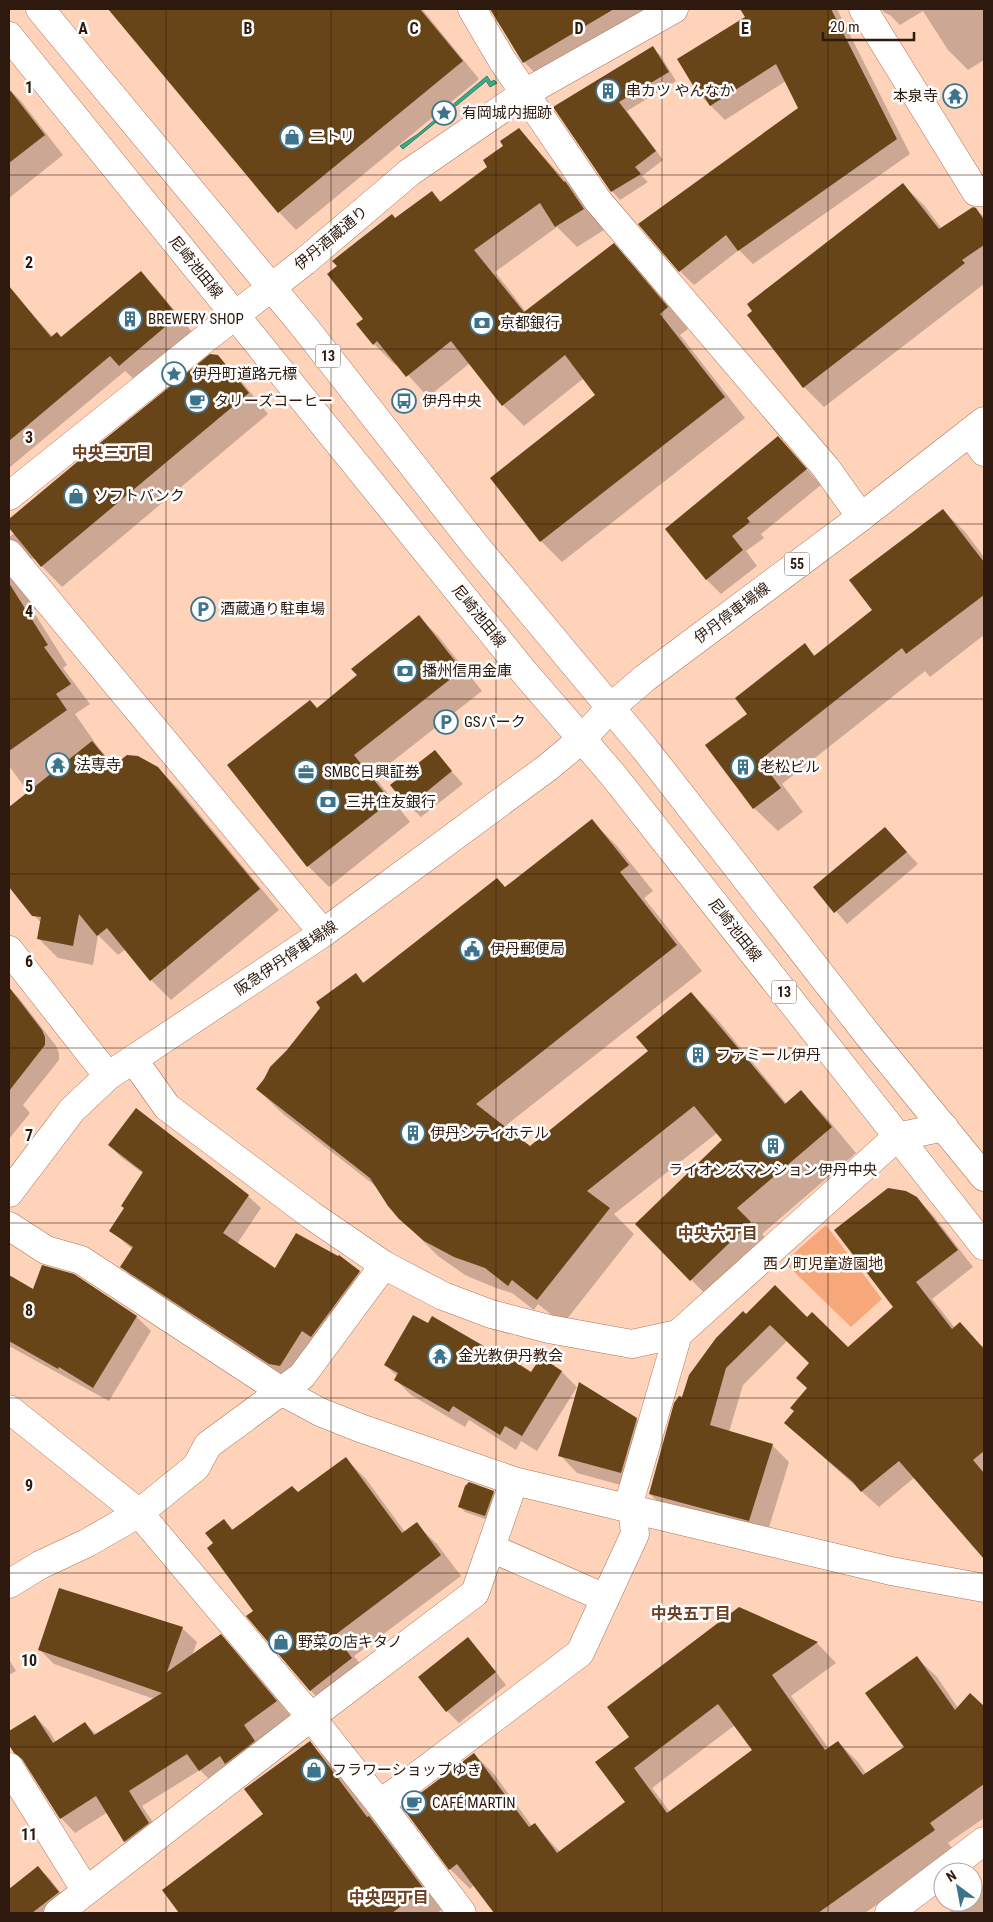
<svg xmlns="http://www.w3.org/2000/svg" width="993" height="1922" font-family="'Roboto Condensed','Noto Sans JP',sans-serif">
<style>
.green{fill:#f7a87b}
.water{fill:#39ab8a;stroke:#357f64}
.shadow{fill:#0003;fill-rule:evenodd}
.building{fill:#674518;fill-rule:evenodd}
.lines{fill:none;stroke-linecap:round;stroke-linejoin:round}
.minor-casing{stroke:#aa775b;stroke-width:29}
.major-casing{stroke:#aa775b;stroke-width:29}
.minor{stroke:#fff;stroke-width:28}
.major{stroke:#fff;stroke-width:28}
.grid{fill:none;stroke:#2d190d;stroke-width:1;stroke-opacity:0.55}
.labels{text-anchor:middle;stroke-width:5;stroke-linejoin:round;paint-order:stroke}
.shield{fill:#fefefe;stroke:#6c5e55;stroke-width:1}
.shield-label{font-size:14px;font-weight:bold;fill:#2d190d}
.poi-label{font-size:15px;fill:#2d190d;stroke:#fefefe;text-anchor:start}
.street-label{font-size:15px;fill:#2d190d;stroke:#fefefe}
.park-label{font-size:15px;fill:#451f05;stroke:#fefefe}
.neighbourhood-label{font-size:16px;font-weight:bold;fill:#6e4025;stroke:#fefefe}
.grid-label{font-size:16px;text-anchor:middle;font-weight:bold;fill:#2d190d;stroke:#fefefe;stroke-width:5;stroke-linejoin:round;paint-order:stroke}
</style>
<rect width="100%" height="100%" fill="#ffd2ba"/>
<path class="green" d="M 826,1225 L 882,1299 L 851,1327 L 784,1262 Z"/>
<path class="water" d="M 487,76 L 491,82 L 494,80 L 497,83 L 490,87 L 486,81 L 484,83 L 403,149 L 400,146 L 418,134 Z"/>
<path class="shadow" d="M 110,9 L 422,9 L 479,79 L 296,230 L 279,212 Z
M 492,9 L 666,9 L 543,81 L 524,62 Z
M 741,9 L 837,9 L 910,154 L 753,264 L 739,250 L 694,285 L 680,271 L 800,108 L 786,81 L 725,120 L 701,96 L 747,17 Z
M 881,9 L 984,9 L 984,60 L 968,70 L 948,50 L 923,11 L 900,25 L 890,15 L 885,13 Z
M 653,48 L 661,56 L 676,81 L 627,111 L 663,160 L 642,176 L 648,182 L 620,200 L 612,191 L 554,107 Z
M 9,89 L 21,101 L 63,155 L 9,198 Z
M 519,130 L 586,203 L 604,230 L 577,247 L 557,227 L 495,272 L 526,312 L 613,245 L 635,266 L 688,329 L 680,335 L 745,418 L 562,562 L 541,541 L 597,395 L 584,378 L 524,426 L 503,405 L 470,363 L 428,397 L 397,363 L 395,365 L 374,344 L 365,320 L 395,219 L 432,193 L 442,202 L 489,168 Z
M 903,185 L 924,205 L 942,229 L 976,209 L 984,217 L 984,284 L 824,407 L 804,387 Z
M 141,273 L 156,288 L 192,332 L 135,380 L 125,371 L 9,468 L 9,298 L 14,294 L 53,337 L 61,338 Z
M 217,356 L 238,377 L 268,414 L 62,587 L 35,559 L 26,558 L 13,577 L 17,585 L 36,608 L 33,611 L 67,665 L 63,668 L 90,704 L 75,714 L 98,747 L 115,767 L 157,768 L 178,788 L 279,910 L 171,1000 L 151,980 L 126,949 L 118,955 L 98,935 L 93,965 L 58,958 L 38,938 L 41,923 L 9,885 L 9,809 L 29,793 L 9,766 L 9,537 L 15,533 L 9,526 L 9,521 L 96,448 Z
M 778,438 L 821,485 L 761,534 L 764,538 L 746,551 L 757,566 L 721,594 L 706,579 Z
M 943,510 L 966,533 L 984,557 L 984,635 L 930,677 L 925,671 L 782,784 L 803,812 L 778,831 L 754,808 L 749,714 L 804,645 L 816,656 L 874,610 Z
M 419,617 L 439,637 L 482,691 L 374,776 L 410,822 L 329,887 L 308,866 L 229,766 L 317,709 L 359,675 Z
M 434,752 L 463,784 L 421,817 L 409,806 Z
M 591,820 L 617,846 L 653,891 L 644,898 L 702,971 L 504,1127 L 530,1148 L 650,1051 L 691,993 L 716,1018 L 787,1104 L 801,1092 L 826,1117 L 856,1153 L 762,1234 L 776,1248 L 716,1305 L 637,1224 L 724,1140 L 717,1133 L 614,1214 L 634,1234 L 563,1324 L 538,1304 L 534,1310 L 512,1293 L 496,1288 L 465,1275 L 438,1256 L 412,1230 L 378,1188 L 283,1114 L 257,1089 L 268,1073 L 322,1008 L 356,975 L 365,984 L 506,888 Z
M 885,828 L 918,864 L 847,924 L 815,887 Z
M 9,988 L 19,998 L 56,1046 L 59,1053 L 59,1060 L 23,1105 L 30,1113 L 9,1139 Z
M 109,1145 L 248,1196 L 261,1208 L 237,1244 L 275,1270 L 339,1257 L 360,1272 L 372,1284 L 283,1377 L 135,1280 L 122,1267 L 133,1250 L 111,1230 L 125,1208 L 144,1174 L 122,1158 Z
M 916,1198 L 933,1215 L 973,1267 L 932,1299 L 955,1328 L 960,1324 L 982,1346 L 984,1344 L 984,1557 L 915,1477 L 879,1507 L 785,1423 L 795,1411 L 808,1389 L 810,1363 L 787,1341 L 743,1385 L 729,1432 L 772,1445 L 789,1462 L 766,1537 L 667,1511 L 650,1494 L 683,1399 L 746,1316 L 807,1318 L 848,1349 L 895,1307 Z
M 15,1280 L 33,1291 L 137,1317 L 151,1331 L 109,1401 L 9,1346 L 9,1292 Z
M 541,1359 L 562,1372 L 577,1387 L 537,1451 L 521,1441 L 516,1450 L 469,1420 L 465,1427 L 411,1395 L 396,1380 L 398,1377 L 385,1365 L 513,1365 L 532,1374 Z
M 637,1419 L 654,1437 L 639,1490 L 577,1473 L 560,1455 Z
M 346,1459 L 366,1479 L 405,1532 L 416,1524 L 437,1544 L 461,1576 L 354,1656 L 372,1679 L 331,1711 L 310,1690 L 255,1611 L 215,1544 L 224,1521 L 234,1530 L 298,1493 Z
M 493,1492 L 499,1497 L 491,1521 L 465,1512 L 460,1507 Z
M 739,1608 L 817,1643 L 836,1663 L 791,1696 L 829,1749 L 838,1742 L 858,1762 L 867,1775 L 906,1748 L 917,1658 L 937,1677 L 958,1708 L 970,1695 L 984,1708 L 984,1818 L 948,1843 L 954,1850 L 865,1913 L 495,1913 L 474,1885 L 470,1889 L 450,1869 L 474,1754 L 494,1774 L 532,1826 L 534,1824 L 560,1852 L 627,1802 L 631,1738 ZM 735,1725 L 753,1750 L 670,1812 L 652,1788 Z
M 182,1628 L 197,1642 L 192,1656 L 221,1636 L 235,1650 L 291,1716 L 258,1740 L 268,1756 L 214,1784 L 200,1770 L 142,1806 L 163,1837 L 140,1855 L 125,1841 L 108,1812 L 75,1833 L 61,1818 L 27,1764 L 15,1752 L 9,1742 L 9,1733 L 35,1716 L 49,1731 L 56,1742 L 85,1723 L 97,1735 L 154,1699 L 54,1664 L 40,1650 Z
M 468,1639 L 479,1651 L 506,1685 L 459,1723 L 447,1711 L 420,1677 Z
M 9,1659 L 16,1671 L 9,1675 Z
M 310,1743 L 329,1762 L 443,1909 L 437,1913 L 181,1913 L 163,1890 L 265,1814 Z
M 38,1868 L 50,1879 L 70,1905 L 59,1913 L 9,1913 L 9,1890 Z
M 983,1886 L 984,1888 L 984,1913 L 948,1913 L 962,1902 L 973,1902 L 973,1894 Z"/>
<path class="building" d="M 108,9 L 420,9 L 463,61 L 278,213 Z
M 490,9 L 614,9 L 523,63 Z
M 740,9 L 831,9 L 897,139 L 738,251 L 726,235 L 679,272 L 638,224 L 798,108 L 776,64 L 710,106 L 703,95 L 700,97 L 677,59 L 745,17 Z
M 653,46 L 669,72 L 619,102 L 656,151 L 635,167 L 641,174 L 611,192 L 553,107 Z
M 9,89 L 45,135 L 9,163 Z
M 519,128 L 564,182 L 565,181 L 584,209 L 555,227 L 540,203 L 474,250 L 524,312 L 614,243 L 668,307 L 660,314 L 725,397 L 540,542 L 490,478 L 595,395 L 565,355 L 502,406 L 451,341 L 406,377 L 377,341 L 373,345 L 356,324 L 363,319 L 327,274 L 337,266 L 332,261 L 392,214 L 395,218 L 432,191 L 440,202 L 487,167 L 483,160 L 503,146 L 500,141 Z
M 903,183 L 939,229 L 973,207 L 976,208 L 984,220 L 984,245 L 962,260 L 965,263 L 803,388 L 747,315 L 752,311 L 747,304 Z
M 141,271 L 178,316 L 119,366 L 110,356 L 9,441 L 9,286 L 51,337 L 57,332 L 61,337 Z
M 210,354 L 218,355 L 249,393 L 41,567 L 9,528 L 9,519 L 95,447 Z
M 778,436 L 807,469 L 747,518 L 750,522 L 732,536 L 743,550 L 706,580 L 665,529 Z
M 943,509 L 984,562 L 984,595 L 906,654 L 902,648 L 760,760 L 781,788 L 753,809 L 705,745 L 747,714 L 735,698 L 805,643 L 814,656 L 872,610 L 849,580 Z
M 9,583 L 48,645 L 44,647 L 71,684 L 56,694 L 67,710 L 9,751 Z
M 419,615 L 462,670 L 354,755 L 391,801 L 307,867 L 227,765 L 310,700 L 317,708 L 357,675 L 351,669 Z
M 92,741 L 113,766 L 127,755 L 138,756 L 158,767 L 260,889 L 150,981 L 107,928 L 97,936 L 79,914 L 73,946 L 37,939 L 41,917 L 32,916 L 9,887 L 9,807 Z
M 435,750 L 452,771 L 408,807 L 390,785 Z
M 592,819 L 629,865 L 620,872 L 677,945 L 476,1104 L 530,1146 L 648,1051 L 636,1037 L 691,992 L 785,1104 L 801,1090 L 832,1127 L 737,1208 L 751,1222 L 690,1281 L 635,1224 L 722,1140 L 694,1106 L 587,1191 L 610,1208 L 537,1300 L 512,1280 L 508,1286 L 485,1268 L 454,1257 L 424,1241 L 399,1219 L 388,1206 L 370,1178 L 256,1089 L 264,1079 L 270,1067 L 287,1050 L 320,1008 L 316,1002 L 356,973 L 363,983 L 497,878 L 505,887 Z
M 885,827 L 907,852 L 834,913 L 813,887 Z
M 9,987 L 42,1030 L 45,1037 L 45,1045 L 9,1091 Z
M 136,1108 L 249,1195 L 223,1233 L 275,1268 L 296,1233 L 338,1256 L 339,1255 L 360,1271 L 311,1337 L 302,1331 L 280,1366 L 269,1364 L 120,1267 L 133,1247 L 109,1231 L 124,1208 L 121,1206 L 143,1172 L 108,1145 Z
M 888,1188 L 906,1191 L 917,1197 L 958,1250 L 916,1282 L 952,1329 L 960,1322 L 984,1349 L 984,1451 L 973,1460 L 984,1473 L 984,1559 L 899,1461 L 861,1492 L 853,1482 L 784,1423 L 794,1411 L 790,1408 L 807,1388 L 796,1378 L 809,1363 L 770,1325 L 726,1368 L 710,1425 L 773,1444 L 749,1521 L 649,1494 L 674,1403 L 679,1396 L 682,1397 L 689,1375 L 716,1338 L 743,1311 L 746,1314 L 775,1285 L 807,1317 L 812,1312 L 848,1347 L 893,1307 L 834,1230 Z
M 42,1265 L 74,1274 L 137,1316 L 93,1388 L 59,1367 L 58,1369 L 9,1341 L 9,1275 L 33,1289 Z
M 413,1315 L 428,1323 L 432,1316 L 513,1363 L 514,1361 L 531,1372 L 541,1357 L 562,1371 L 522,1436 L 505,1426 L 500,1435 L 453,1406 L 449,1412 L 394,1380 L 398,1373 L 384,1365 Z
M 579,1382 L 637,1418 L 621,1473 L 558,1456 Z
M 346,1457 L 402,1533 L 417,1522 L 441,1555 L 335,1635 L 352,1658 L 310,1691 L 246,1616 L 253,1611 L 207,1548 L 213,1543 L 205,1533 L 224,1519 L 232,1530 L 292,1486 L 298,1492 Z
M 469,1482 L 494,1491 L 485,1516 L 458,1507 L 465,1486 Z
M 59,1588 L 183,1627 L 167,1672 L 221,1634 L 277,1701 L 244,1725 L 255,1741 L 225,1764 L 220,1756 L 199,1771 L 187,1754 L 129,1791 L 149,1823 L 124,1842 L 96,1796 L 60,1819 L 22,1759 L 14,1753 L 9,1745 L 9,1731 L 35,1715 L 53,1743 L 85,1722 L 94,1735 L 162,1693 L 38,1650 Z
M 739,1607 L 818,1642 L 772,1675 L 825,1750 L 838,1741 L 863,1775 L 904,1747 L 865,1693 L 917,1656 L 955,1710 L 970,1693 L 984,1706 L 984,1784 L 930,1823 L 935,1830 L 818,1913 L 494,1913 L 457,1864 L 449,1870 L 402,1807 L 474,1753 L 529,1827 L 535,1823 L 557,1853 L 625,1802 L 595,1762 L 629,1737 L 607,1707 ZM 718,1704 L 752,1750 L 667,1813 L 634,1768 Z
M 468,1637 L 496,1672 L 446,1712 L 418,1677 Z
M 310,1741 L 367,1817 L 369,1816 L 424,1889 L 392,1913 L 179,1913 L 162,1890 L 263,1814 L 244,1789 Z
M 38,1866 L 59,1892 L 32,1913 L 9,1913 L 9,1889 Z"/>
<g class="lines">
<g class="minor-casing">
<path id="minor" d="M 472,9 L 502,60 L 598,201 L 826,468 L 861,517
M 863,9 L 976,192 L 984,192
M 970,432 L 984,452
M 9,496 L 206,338 L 304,262 L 410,172 L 525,93 L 674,9
M 9,554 L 323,933
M 9,950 L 108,1076
M 133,1059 L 167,1107 L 311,1215 L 384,1265 L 443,1296 L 491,1314 L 549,1329 L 632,1344 L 678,1334
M 9,1226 L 46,1250 L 81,1260 L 281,1391 L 320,1412 L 360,1428 L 514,1481 L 891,1571 L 984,1588
M 9,1409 L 139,1513 L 311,1717 L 380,1804 L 462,1913
M 491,1548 L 605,1598
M 9,1584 L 40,1565 L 87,1543 L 139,1513 L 196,1467 L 208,1445 L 302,1376 L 384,1265
M 9,1767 L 86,1891
M 380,1804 L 580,1653 L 635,1534 L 631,1496 L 678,1334 L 897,1137 L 944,1127
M 943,1872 L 984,1841
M 58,1913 L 311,1717 L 475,1593 L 514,1481
M 889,1913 L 943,1872"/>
</g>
<g class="major-casing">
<path id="major" d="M 40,9 L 306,329 L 475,545 L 645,749 L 868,1035 L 984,1177
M 9,36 L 524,672 L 613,775 L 984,1246
M 9,1193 L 72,1110 L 108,1076 L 323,933 L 547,768 L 582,739 L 610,708 L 645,678 L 861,517 L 984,421"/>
</g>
<use href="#minor" class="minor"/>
<use href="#major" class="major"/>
</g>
<path class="grid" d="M 166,9 L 166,1913M 331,9 L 331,1913M 496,9 L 496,1913M 662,9 L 662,1913M 828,9 L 828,1913M 9,175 L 984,175M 9,349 L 984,349M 9,524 L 984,524M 9,699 L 984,699M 9,874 L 984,874M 9,1048 L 984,1048M 9,1223 L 984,1223M 9,1398 L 984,1398M 9,1573 L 984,1573M 9,1747 L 984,1747"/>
<defs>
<g id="building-ring" transform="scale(1.25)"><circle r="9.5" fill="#fefefe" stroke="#3c748e" stroke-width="1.5"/><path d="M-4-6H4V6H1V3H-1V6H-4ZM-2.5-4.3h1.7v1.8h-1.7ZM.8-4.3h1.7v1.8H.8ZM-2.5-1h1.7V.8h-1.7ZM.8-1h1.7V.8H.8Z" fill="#3c748e"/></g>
<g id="temple-ring" transform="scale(1.25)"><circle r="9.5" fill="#fefefe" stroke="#3c748e" stroke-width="1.5"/><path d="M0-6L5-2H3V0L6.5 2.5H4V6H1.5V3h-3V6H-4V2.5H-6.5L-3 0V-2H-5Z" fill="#3c748e"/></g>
<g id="sight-ring" transform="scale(1.25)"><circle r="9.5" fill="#fefefe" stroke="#3c748e" stroke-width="1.5"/><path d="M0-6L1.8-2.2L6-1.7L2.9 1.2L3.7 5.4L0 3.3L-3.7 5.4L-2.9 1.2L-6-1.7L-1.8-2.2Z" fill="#3c748e"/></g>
<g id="shop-ring" transform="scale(1.25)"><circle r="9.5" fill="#fefefe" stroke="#3c748e" stroke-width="1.5"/><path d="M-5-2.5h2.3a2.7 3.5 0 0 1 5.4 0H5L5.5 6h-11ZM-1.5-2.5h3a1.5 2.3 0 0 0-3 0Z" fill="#3c748e"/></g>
<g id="bank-ring" transform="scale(1.25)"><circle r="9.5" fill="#fefefe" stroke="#3c748e" stroke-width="1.5"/><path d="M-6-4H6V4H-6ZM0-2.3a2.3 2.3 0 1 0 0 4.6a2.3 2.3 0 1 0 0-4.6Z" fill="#3c748e"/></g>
<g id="cafe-ring" transform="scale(1.25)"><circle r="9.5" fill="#fefefe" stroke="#3c748e" stroke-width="1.5"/><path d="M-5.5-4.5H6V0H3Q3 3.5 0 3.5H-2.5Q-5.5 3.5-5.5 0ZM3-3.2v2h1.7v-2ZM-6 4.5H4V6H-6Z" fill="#3c748e"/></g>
<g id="bus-ring" transform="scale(1.25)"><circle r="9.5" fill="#fefefe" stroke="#3c748e" stroke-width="1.5"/><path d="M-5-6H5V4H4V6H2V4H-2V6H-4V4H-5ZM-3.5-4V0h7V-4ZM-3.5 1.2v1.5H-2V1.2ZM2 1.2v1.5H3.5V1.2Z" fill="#3c748e"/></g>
<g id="parking-ring" transform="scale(1.25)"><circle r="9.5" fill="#fefefe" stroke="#3c748e" stroke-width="1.5"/><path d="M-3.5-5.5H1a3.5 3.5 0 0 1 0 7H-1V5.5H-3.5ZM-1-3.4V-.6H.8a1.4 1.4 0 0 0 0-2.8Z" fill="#3c748e"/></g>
<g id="office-ring" transform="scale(1.25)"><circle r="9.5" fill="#fefefe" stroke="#3c748e" stroke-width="1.5"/><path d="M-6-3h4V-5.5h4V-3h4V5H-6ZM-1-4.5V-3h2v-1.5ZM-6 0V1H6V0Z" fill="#3c748e"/></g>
<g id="civic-ring" transform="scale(1.25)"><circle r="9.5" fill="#fefefe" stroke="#3c748e" stroke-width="1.5"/><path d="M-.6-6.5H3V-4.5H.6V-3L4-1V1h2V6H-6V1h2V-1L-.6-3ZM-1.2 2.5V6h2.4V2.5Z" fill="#3c748e"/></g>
</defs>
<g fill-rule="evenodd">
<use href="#building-ring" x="608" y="91"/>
<use href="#temple-ring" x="955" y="96"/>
<use href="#sight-ring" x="444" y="113"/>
<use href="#shop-ring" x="292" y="137"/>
<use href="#building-ring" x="130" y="319"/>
<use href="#bank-ring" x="482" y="323"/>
<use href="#sight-ring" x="174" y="374"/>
<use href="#cafe-ring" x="197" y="401"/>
<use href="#bus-ring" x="404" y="401"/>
<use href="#shop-ring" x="76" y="496"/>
<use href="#parking-ring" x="203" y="609"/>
<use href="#bank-ring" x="405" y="671"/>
<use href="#parking-ring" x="446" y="722"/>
<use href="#temple-ring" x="58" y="765"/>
<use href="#building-ring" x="743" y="767"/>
<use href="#office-ring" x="306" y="772"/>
<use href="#bank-ring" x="328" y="802"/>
<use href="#civic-ring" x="472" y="949"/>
<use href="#building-ring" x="698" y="1055"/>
<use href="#building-ring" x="413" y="1133"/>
<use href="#building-ring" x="773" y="1146"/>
<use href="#temple-ring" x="440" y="1356"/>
<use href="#shop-ring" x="281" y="1642"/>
<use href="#shop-ring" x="314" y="1770"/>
<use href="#cafe-ring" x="414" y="1803"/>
</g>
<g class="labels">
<g class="shield">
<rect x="315.5" y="344.5" width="25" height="23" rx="4"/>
<rect x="784.5" y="552.5" width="25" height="23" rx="4"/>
<rect x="771.5" y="980.5" width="25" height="23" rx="4"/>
</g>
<g class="shield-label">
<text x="328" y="361">13</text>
<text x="797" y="569">55</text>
<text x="784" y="997">13</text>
</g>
<g class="poi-label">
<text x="626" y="96">串カツ やんなか</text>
<text x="938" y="101" text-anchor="end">本泉寺</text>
<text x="462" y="118">有岡城内掘跡</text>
<text x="310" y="142">ニトリ</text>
<text x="148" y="324">BREWERY SHOP</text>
<text x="500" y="328">京都銀行</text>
<text x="192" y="379">伊丹町道路元標</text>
<text x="214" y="406">タリーズコーヒー</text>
<text x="422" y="406">伊丹中央</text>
<text x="94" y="501">ソフトバンク</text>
<text x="220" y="614">酒蔵通り駐車場</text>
<text x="422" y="676">播州信用金庫</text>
<text x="464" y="727">GSパーク</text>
<text x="76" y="770">法専寺</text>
<text x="760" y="772">老松ビル</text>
<text x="324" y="777">SMBC日興証券</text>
<text x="346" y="807">三井住友銀行</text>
<text x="490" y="954">伊丹郵便局</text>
<text x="716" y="1060">ファミール伊丹</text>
<text x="430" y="1138">伊丹シティホテル</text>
<text x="773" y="1175" text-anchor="middle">ライオンズマンション伊丹中央</text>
<text x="458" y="1361">金光教伊丹教会</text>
<text x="298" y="1647">野菜の店キタノ</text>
<text x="332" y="1775">フラワーショップゆき</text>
<text x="432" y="1808">CAFÉ MARTIN</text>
</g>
<g class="street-label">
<text transform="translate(331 238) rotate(-40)" y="5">伊丹酒蔵通り</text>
<text transform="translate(196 267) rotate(51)" y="5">尼崎池田線</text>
<text transform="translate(732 613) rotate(-37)" y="5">伊丹停車場線</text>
<text transform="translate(479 616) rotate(51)" y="5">尼崎池田線</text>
<text transform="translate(735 930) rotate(52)" y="5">尼崎池田線</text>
<text transform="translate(286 958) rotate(-34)" y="5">阪急伊丹停車場線</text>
</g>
<g class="park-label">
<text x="823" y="1269">西ノ町児童遊園地</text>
</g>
<g class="neighbourhood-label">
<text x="112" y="458">中央三丁目</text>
<text x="718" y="1239">中央六丁目</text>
<text x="691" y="1619">中央五丁目</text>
<text x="389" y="1903">中央四丁目</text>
</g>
</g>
<g class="grid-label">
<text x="83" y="34">A</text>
<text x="248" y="34">B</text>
<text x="414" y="34">C</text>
<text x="579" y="34">D</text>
<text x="745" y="34">E</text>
<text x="29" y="93">1</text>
<text x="29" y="268">2</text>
<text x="29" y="443">3</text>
<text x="29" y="617">4</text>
<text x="29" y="792">5</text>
<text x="29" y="967">6</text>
<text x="29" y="1141">7</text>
<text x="29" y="1316">8</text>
<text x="29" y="1491">9</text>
<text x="29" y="1666">10</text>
<text x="29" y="1840">11</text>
</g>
<rect width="993" height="1922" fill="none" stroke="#2d190d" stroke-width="20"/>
<g transform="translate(958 1887) rotate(328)"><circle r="24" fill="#fefefe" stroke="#aaa29e"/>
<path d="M0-4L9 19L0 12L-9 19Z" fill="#3c748e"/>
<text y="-8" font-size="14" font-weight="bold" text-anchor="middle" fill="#2d190d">N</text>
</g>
<path d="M823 32v8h91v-8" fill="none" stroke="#2d190d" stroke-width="2.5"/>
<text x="830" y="32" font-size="15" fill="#2d190d" stroke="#fefefe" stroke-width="4" paint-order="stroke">20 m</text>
</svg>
